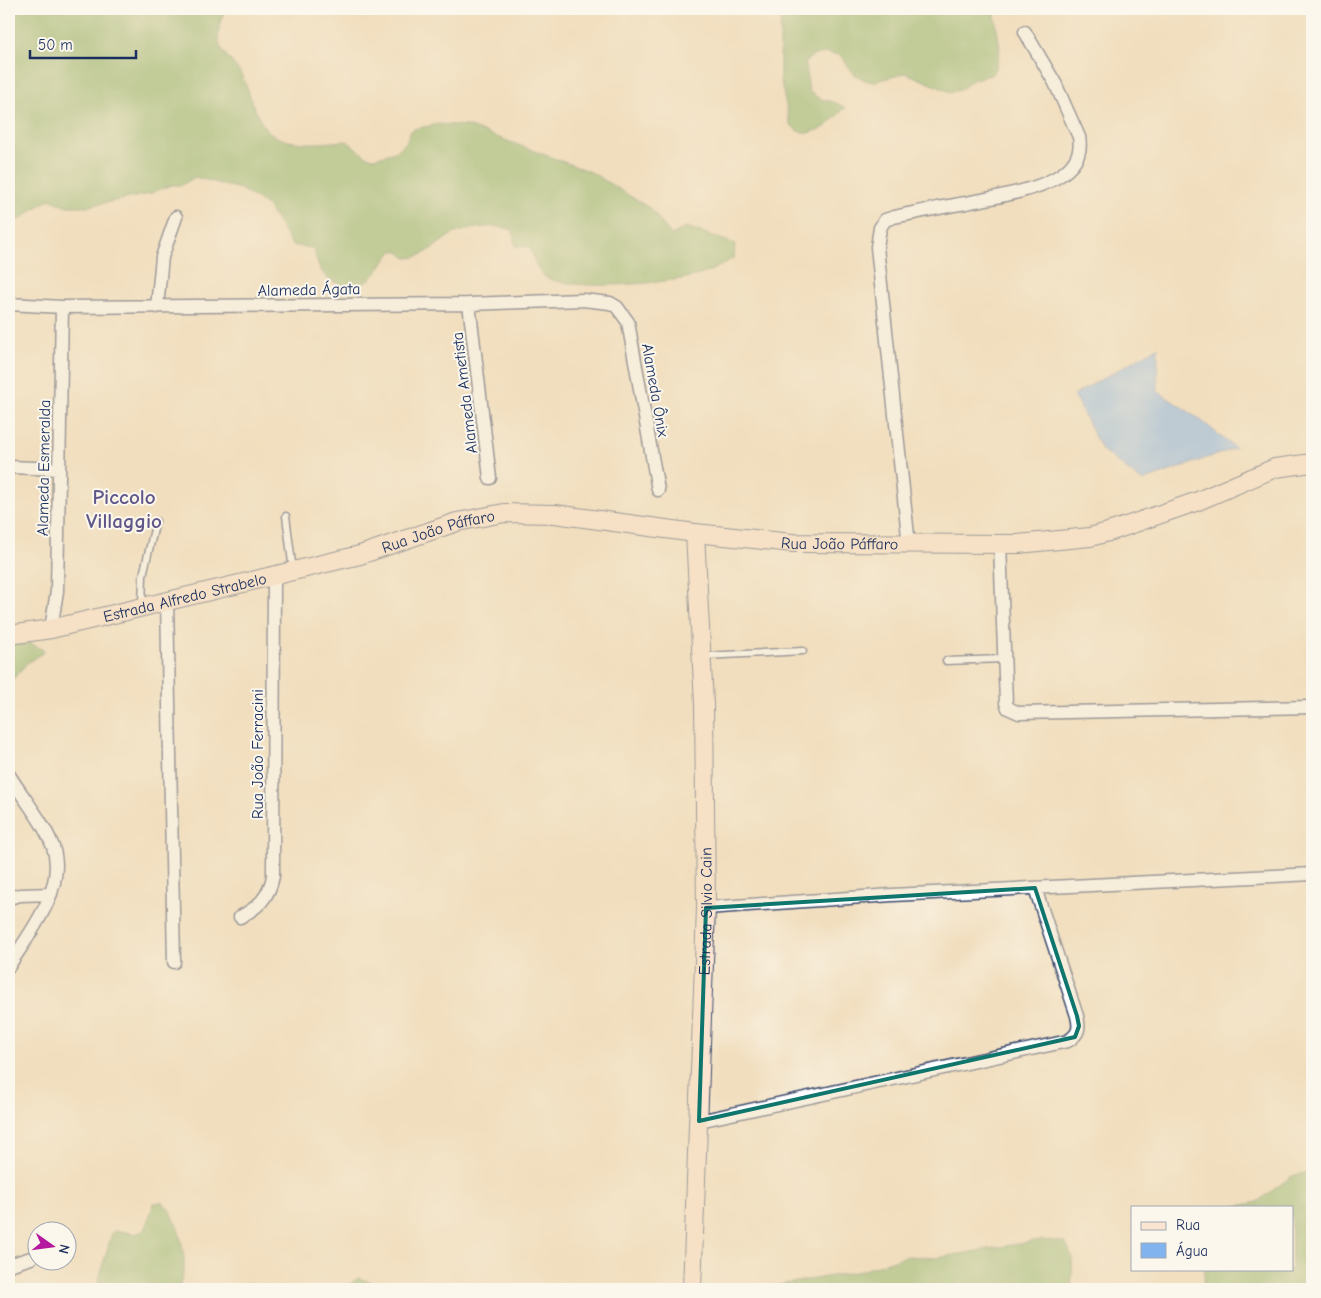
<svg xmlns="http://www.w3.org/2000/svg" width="1321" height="1298" font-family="'Comic Neue',sans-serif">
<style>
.forest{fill:#89b56c;stroke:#527265}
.water{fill:#81b4ee;stroke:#4e72a6}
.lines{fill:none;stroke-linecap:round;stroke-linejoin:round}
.lane-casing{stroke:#3b496c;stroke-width:9}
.street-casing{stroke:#3b496c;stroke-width:15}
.secondary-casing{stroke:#3b496c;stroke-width:20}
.lane{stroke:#fff;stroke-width:6}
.street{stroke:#fff;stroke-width:12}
.secondary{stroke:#fce5d0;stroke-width:18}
.marked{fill:none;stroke:#0f766e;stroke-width:4;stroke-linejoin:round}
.labels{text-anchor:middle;stroke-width:4;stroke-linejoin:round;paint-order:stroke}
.street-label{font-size:16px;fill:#1b2f5e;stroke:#fbf7ec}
.district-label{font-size:21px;font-weight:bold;fill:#60578a;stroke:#fbf7ec}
</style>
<rect width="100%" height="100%" fill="#fbf7ec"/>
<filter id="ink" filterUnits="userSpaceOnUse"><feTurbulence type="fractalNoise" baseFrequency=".02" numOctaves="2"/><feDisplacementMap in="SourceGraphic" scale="10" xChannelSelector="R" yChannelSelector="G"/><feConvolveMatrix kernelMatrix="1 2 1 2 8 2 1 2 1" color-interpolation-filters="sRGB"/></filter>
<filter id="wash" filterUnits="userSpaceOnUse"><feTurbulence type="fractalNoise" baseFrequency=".0096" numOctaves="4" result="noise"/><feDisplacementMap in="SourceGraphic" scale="20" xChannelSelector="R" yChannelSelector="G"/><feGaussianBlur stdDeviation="1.12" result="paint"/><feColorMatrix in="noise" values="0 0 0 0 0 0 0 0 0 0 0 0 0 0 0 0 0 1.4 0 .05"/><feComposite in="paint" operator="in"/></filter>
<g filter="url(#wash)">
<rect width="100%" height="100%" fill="#f1debe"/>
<path class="forest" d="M 9,9 L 225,9 C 221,17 217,34 219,42 C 223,56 234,62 241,74 C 249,89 257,125 272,134 C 293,148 324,142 347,141 L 366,156 L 374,158 L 395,152 L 406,143 L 410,132 L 414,129 L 438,124 L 467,126 L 591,172 L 651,209 L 671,235 L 687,227 L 735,244 L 734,258 C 723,264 711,272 699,275 C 673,283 562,293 543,275 C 535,267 533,256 530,247 L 515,246 L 513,230 C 498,224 474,227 458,232 C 439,239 429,258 406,258 L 398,251 L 392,251 C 385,260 379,271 370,279 C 355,292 330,286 320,269 C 316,262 317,255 312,248 L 292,245 L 267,205 L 240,189 L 195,177 L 182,185 L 172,185 L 149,194 L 89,206 L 67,206 L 49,199 L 20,219 L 9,221 Z
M 783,9 L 994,9 L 1000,49 L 996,67 L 991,75 L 974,79 L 960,90 L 950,92 L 906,73 L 877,81 L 867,81 L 855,75 L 840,55 C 827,53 814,51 805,63 L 809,91 C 824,105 830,97 845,108 L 824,128 L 809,133 L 797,131 L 790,124 L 780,78 L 780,28 Z
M 9,640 L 31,644 L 44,650 L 43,653 L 27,663 L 14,678 L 9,679 Z
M 1312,1171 L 1312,1289 L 1203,1289 L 1205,1269 L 1292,1269 L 1292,1207 L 1232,1207 L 1257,1202 L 1292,1176 Z
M 162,1202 C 177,1212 186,1253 184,1270 C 183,1277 180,1283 179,1289 L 96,1289 L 112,1233 L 116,1230 L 135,1234 L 145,1230 L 154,1203 Z
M 1041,1240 L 1064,1242 C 1076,1255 1072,1272 1071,1289 L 756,1289 L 860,1271 L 907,1256 L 936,1258 Z
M 358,1278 L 394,1289 L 346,1289 L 346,1287 Z"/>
<path class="water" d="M 1158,347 L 1157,391 L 1198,418 L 1235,448 L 1142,481 L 1101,449 L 1074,395 Z"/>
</g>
<g filter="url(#ink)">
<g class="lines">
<g class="lane-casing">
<path id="lane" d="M 286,516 L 293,571
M 142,606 L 143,575 L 156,521
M 704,656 L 803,651
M 946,661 L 1004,659"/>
</g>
<g class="street-casing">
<path id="street" d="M 9,304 L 62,307 L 469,304 L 583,300 L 610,303 L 617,307 L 628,322 L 658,490
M 469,304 L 490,478
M 157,307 L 162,257 L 176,217
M 9,467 L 59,469
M 1000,544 L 1006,703 L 1008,708 L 1019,713 L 1312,707
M 909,545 L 877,247 L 880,228 L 885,220 L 894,217 C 918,212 942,207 966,203 C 999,196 1089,186 1079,137 L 1055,83 L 1025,32
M 167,600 L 174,962
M 51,629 L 57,591 L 62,307
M 9,775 C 23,798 44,822 53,847 C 67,889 29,933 9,966
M 9,898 L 20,895 L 51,894
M 706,908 L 892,895 L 1312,874
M 240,917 C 259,907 269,897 273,876 L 274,577
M 699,1121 L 1068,1041 C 1079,1034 1080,1028 1077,1016 L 1035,888
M 9,1265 L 31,1258"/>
</g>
<g class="secondary-casing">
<g id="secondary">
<path id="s1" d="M 9,635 L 51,629 L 360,555 L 457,522 L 504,513 L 555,514 L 695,533 L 793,543 L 1018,544 L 1090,537 L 1112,531 L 1198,501 L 1275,468 L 1312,463"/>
<path id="s2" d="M 692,1289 L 706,908 L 704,704 L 695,533"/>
</g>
</g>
<use href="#lane" class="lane"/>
<use href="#street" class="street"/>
<use href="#secondary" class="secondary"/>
</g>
</g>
<path d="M0 0H1321V1298H0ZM 1035,888 L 1077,1016 L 1079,1026 L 1075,1037 L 699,1121 L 706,908 Z" fill="#f1debe" fill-opacity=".55" fill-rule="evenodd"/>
<path class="marked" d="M 1035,888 L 1077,1016 L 1079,1026 L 1075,1037 L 699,1121 L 706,908 Z"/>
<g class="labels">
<g class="street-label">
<text transform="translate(309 289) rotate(-1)" y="6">Alameda Ágata</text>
<text transform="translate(656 390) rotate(80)" y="6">Alameda Ônix</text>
<text transform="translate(464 393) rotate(-97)" y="6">Alameda Ametista</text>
<text transform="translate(43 468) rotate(-89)" y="6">Alameda Esmeralda</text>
<text dy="6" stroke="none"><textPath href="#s1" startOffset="442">Rua João Páffaro</textPath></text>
<text dy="6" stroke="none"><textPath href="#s1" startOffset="848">Rua João Páffaro</textPath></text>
<text dy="6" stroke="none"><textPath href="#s1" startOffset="180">Estrada Alfredo Strabelo</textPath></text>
<text transform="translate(257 754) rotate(-90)" y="6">Rua João Ferracini</text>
<text dy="6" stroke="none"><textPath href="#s2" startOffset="378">Estrada Silvio Cain</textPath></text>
</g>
<g class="district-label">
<text x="124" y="504">Piccolo<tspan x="124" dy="24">Villaggio</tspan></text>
</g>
</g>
<rect width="1321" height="1298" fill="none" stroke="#fbf7ec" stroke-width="30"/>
<rect x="1131" y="1206" width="162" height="65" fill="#fbf7ec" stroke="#a1a7b3"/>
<rect x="1141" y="1222" width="25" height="8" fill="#fce5d0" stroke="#a1a7b3"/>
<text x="1176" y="1230" font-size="15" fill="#1b2f5e">Rua</text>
<rect x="1141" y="1243" width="25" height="15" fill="#81b4ee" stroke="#a1a7b3"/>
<text x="1176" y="1256" font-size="15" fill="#1b2f5e">Água</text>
<g transform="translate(52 1246) rotate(104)"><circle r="24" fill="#fbf7ec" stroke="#a1a7b3"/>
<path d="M0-4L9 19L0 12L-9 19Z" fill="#b5179e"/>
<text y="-8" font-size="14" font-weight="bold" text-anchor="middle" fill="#1b2f5e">N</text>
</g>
<path d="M30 50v8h106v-8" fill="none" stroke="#1b2f5e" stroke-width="2.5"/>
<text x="38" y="50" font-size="15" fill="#1b2f5e" stroke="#fbf7ec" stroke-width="4" paint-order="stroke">50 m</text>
</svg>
